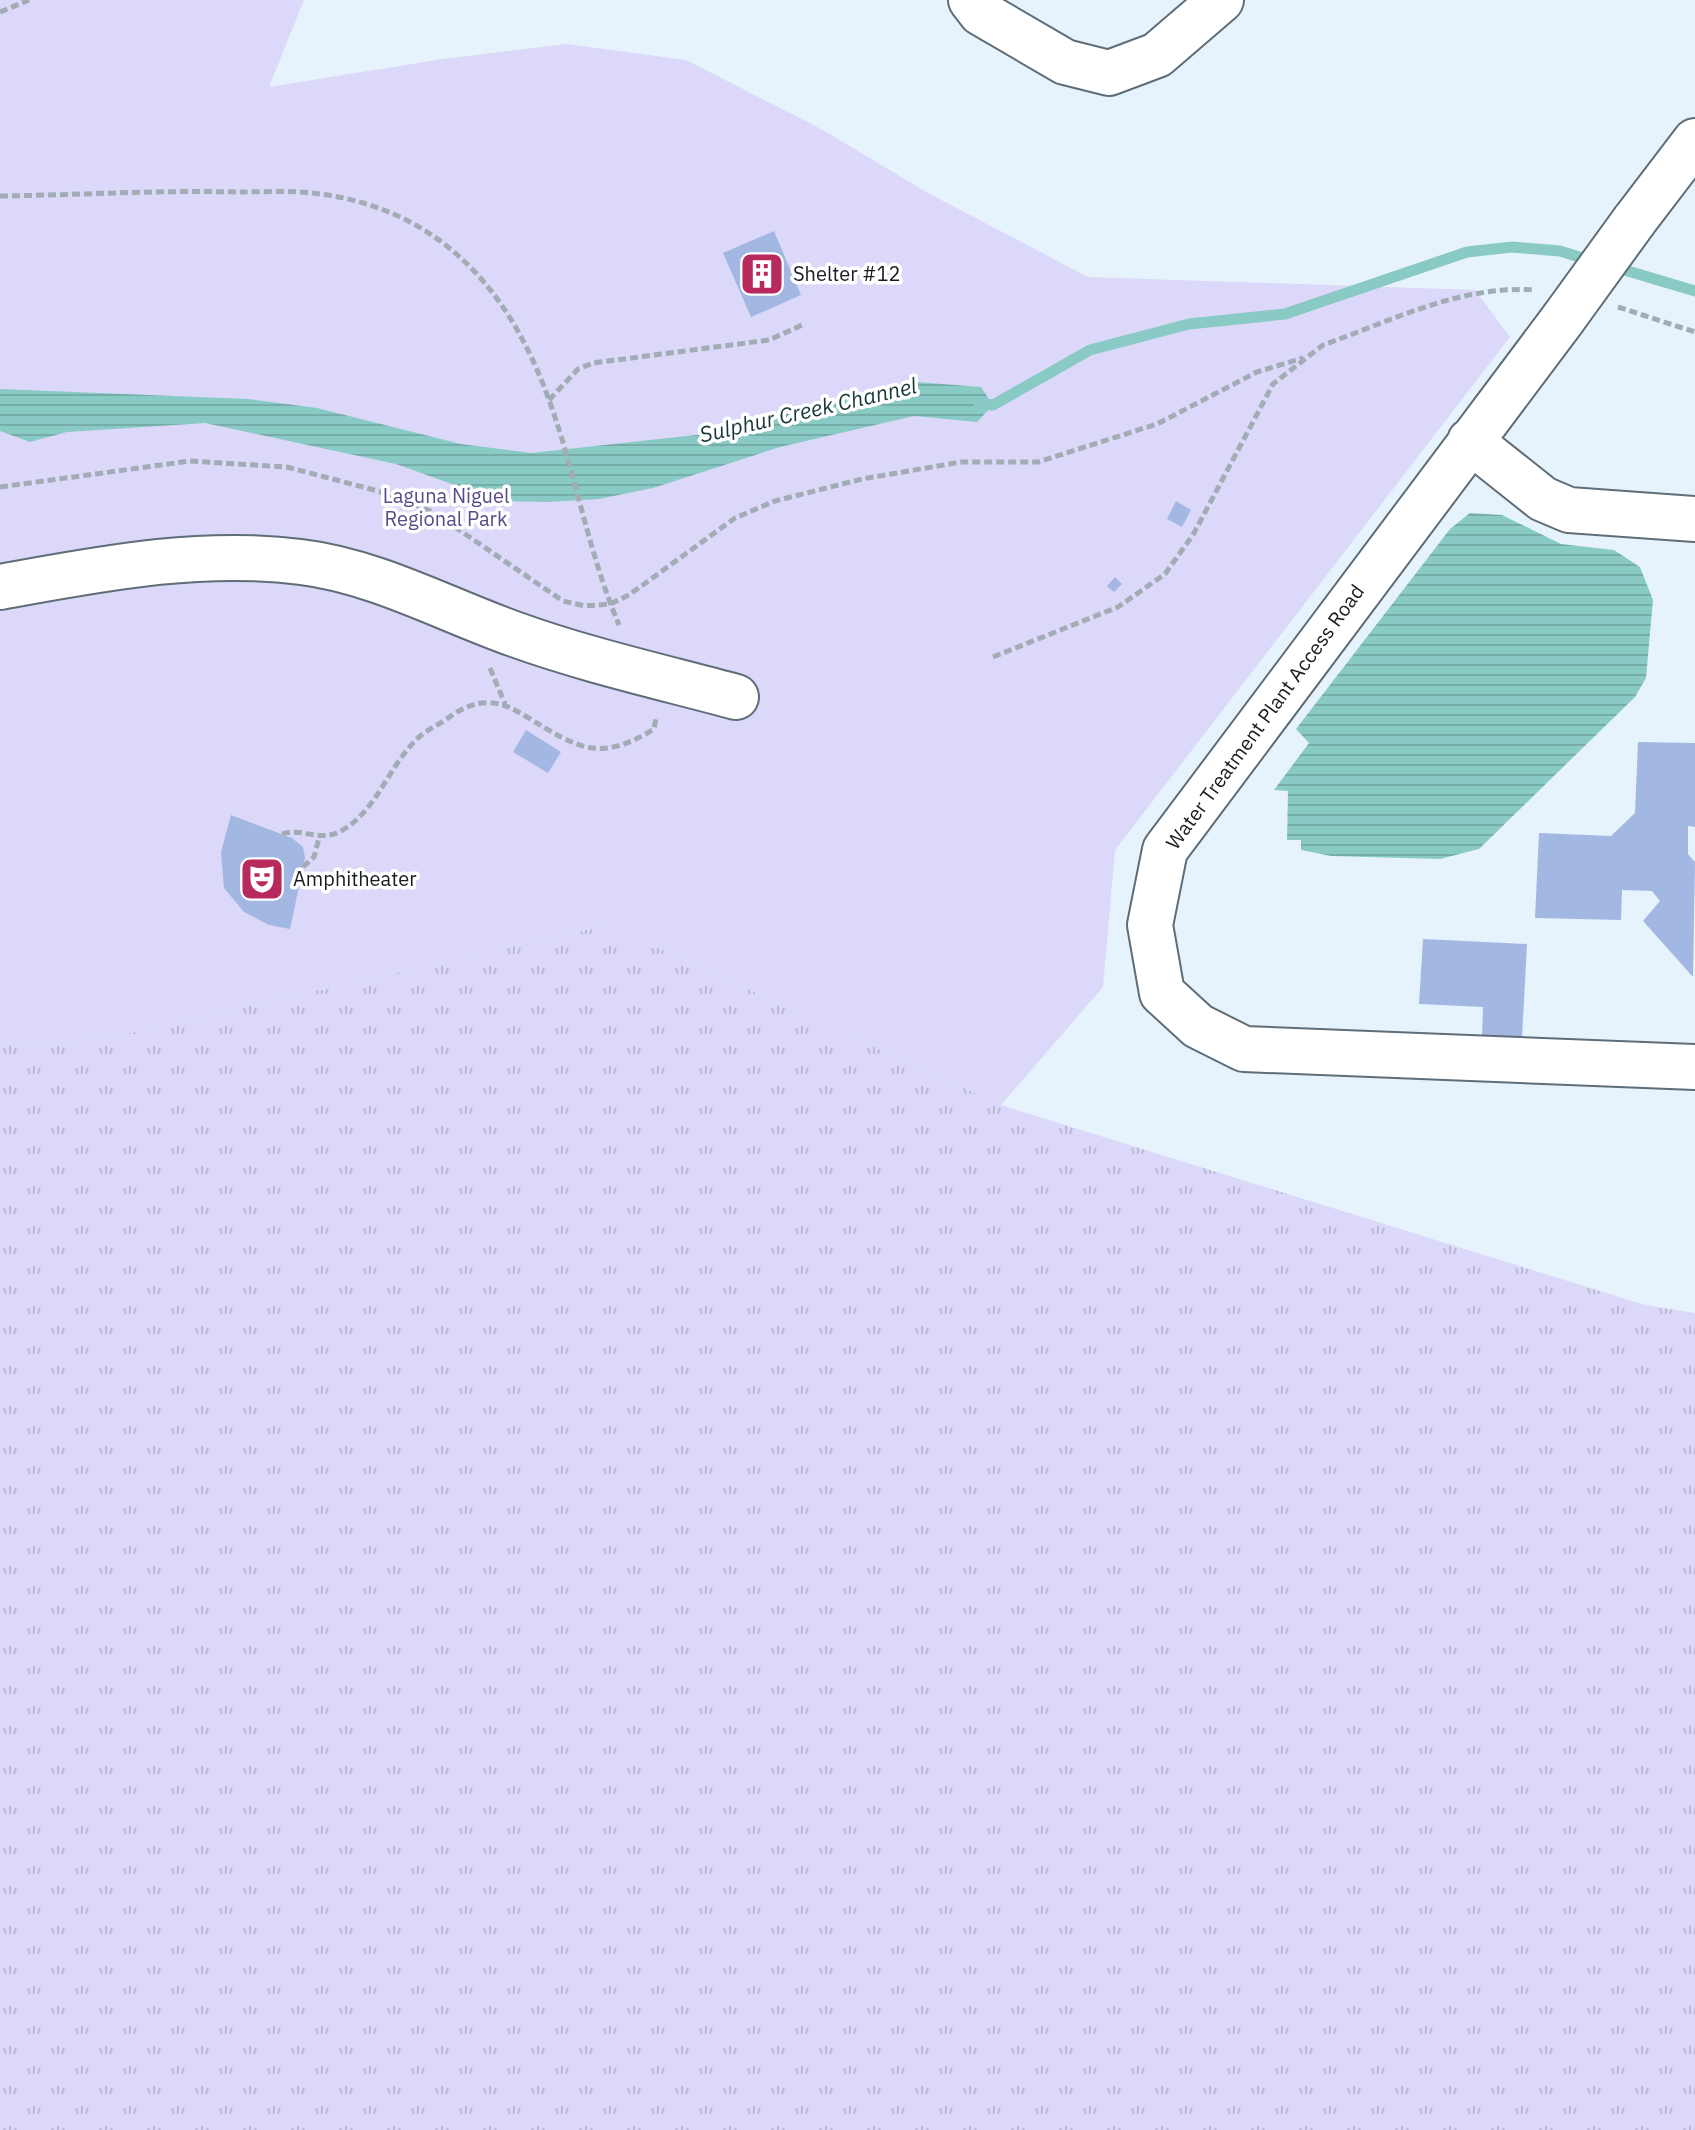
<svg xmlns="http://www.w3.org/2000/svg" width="1695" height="2130" font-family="'IBM Plex Sans',sans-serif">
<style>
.grass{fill:url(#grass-tufts)}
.green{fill:#dbd8f9}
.water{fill:url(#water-rules)}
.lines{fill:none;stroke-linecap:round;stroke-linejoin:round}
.stream{stroke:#89cac4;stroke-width:11}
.building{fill:#a2b8e3}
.minor-casing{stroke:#5e6d77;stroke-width:48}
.path{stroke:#a1acb4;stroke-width:5;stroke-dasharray:8 4;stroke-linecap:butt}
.minor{stroke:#fff;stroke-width:44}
.minor-bridge-casing{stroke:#5e6d77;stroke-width:48;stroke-linecap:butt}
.minor-bridge{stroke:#fff;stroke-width:44}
.labels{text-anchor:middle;stroke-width:7;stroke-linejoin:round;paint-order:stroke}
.poi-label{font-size:20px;fill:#161c20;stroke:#fff;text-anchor:start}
.park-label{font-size:20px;fill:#564c88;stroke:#fff}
.street-label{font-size:20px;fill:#161c20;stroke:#fff}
.water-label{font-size:22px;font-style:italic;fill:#183836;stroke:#fff}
</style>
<defs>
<pattern id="grass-tufts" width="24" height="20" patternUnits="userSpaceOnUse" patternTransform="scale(2)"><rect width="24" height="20" fill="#dbd8f9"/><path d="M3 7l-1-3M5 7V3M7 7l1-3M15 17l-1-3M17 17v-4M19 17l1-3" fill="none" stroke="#bbb9d5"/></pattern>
<pattern id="water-rules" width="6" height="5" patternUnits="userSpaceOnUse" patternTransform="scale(2)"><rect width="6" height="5" fill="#89cac4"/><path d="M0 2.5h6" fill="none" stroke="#76ada8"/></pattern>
</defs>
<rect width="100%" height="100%" fill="#e6f3fd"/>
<path class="grass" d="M 608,925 L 1001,1105 L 1645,1305 L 1695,1313 L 1695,2130 L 0,2130 L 0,1043 L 104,1039 Z"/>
<path class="green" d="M 0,0 L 304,0 L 269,87 L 443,59 L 566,44 L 686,60 L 823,130 L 928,193 L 1088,277 L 1475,290 L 1510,337 L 1115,850 L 1103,987 L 1001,1105 L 608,925 L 104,1039 L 0,1043 Z"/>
<path class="water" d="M 916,382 L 981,387 L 993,405 L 977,422 L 914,416 L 780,447 L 653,488 L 599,499 L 548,502 L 499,501 L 396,464 L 205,423 L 67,432 L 30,442 L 0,431 L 0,389 L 248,399 L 317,408 L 461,444 L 531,453 L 705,434 Z
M 1470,513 L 1502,515 L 1561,544 L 1614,550 L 1640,567 L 1653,600 L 1646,678 L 1635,697 L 1479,849 L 1440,859 L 1331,856 L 1301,850 L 1301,840 L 1287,840 L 1288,791 L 1274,790 L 1309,743 L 1296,729 L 1450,529 Z"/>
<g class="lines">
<path class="stream" d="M 1611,266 L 1695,291
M 979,404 L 993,405 L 1090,350 L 1189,324 L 1285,314 L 1467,252 L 1512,247 L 1560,251 L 1595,262"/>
</g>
<path class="building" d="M 774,231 L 801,295 L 751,317 L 723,253 Z
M 1176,501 L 1191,510 L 1182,527 L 1167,519 Z
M 1115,577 L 1122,584 L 1114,592 L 1107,586 Z
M 526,730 L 561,752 L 548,773 L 513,752 Z
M 1638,742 L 1695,743 L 1695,827 L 1688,826 L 1688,854 L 1695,862 L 1693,977 L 1643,921 L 1660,901 L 1652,891 L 1622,890 L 1621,920 L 1535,918 L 1539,833 L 1611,836 L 1635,813 Z
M 231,815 L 292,838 L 303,847 L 305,858 L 290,929 L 269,925 L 244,912 L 224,888 L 221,852 Z
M 1423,939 L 1527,944 L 1522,1038 L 1482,1036 L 1483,1007 L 1419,1004 Z"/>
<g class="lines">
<g class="minor-casing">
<path id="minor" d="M 971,0 L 981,13 L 1065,62 L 1109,73 L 1157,55 L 1221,0
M 1634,221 L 1695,141
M 1563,319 L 1165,850 L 1150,925 L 1162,993 L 1198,1026 L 1244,1049 L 1695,1067
M 1470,441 L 1543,499 L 1569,510 L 1695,519
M 0,587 C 100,569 200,549 301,562 C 375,571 444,609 514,634 C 586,660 662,677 736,697"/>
</g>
<path class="path" d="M 0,12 L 29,0
M 0,196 C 78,195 157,190 236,192 C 263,192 293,190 320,194 C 441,210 510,291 549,400 C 576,474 588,552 619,625
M 1618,307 L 1695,332
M 549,400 L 578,369 L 593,363 L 769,340 L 802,325
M 0,487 L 190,461 L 287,467 L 378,491 L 433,512 L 563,601 L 585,606 L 610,604 L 629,595 L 735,518 L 775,501 L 862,479 L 961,462 L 1038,462 L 1157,424 L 1257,372 L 1303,358
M 993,657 L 1118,607 L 1165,574 L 1193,535 L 1273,384 L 1323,345 C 1391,321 1460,285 1534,290
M 490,668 L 505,704
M 282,834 C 302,827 319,843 341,831 C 377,811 389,765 418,738 C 426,731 435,726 444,721 C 456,712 467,705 482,703 C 500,701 512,708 527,717 C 578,748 599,763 654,729 L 656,718
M 303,867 L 314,857 L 319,838"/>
<use href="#minor" class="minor"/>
<g class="minor-bridge-casing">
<path id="minor-bridge" d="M 1563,319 L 1634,221"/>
</g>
<use href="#minor-bridge" class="minor-bridge"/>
</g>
<defs>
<g id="building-square" transform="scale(2.3)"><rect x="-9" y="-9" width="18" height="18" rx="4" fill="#b82a5d" stroke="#fff"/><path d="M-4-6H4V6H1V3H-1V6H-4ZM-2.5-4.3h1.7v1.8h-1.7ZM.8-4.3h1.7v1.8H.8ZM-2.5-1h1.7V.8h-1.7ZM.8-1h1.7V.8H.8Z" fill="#fff"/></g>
<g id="theatre-square" transform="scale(2.3)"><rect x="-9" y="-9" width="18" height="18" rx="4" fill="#b82a5d" stroke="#fff"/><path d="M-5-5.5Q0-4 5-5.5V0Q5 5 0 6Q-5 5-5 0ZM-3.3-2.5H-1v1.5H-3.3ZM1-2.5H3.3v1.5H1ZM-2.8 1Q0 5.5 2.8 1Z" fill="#fff"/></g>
</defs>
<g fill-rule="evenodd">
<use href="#building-square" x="762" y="274"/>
<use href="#theatre-square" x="262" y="879"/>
</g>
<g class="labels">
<g class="poi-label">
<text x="793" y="281">Shelter #12</text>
<text x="293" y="886">Amphitheater</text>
</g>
<g class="park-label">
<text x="446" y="503">Laguna Niguel<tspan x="446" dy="23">Regional Park</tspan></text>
</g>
<g class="street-label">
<text transform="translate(1265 717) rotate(-54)" y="7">Water Treatment Plant Access Road</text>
</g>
<g class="water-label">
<text transform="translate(808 410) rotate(-13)" y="8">Sulphur Creek Channel</text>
</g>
</g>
</svg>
